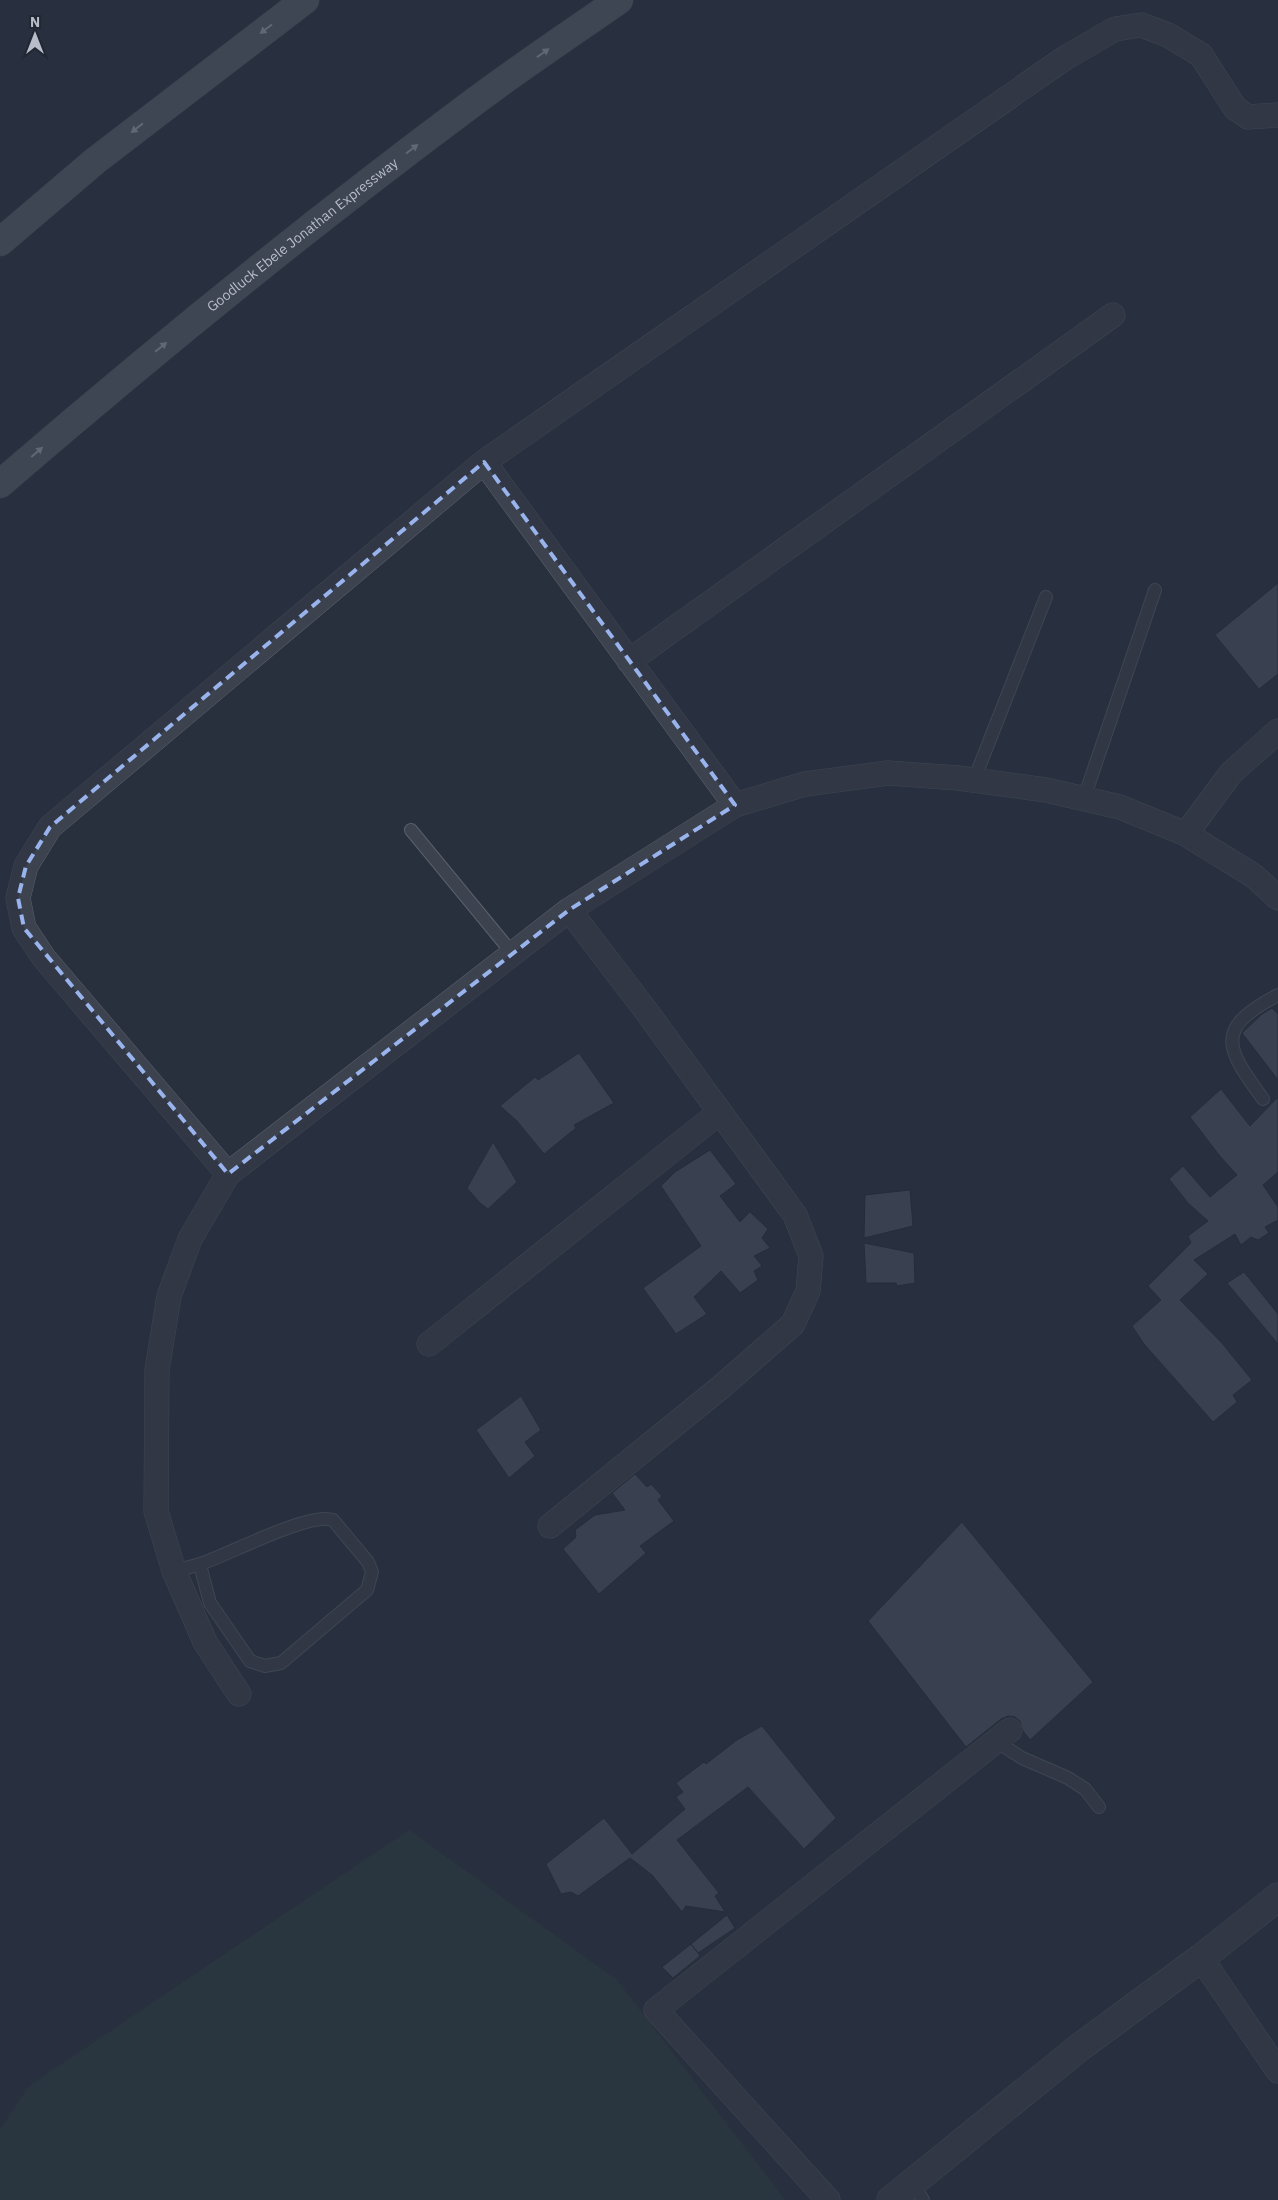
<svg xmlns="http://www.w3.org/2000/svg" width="1278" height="2200" font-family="'IBM Plex Sans',sans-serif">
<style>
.green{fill:#2b3d40}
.building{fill:#4f5766;stroke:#232935}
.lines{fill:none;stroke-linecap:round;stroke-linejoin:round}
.service-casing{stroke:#5a606c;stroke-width:14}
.minor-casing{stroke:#5a606c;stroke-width:25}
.tertiary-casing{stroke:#5a606c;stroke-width:29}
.primary-casing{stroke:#464b57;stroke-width:29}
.service{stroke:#3c424e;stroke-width:12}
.minor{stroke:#3c424e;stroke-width:24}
.tertiary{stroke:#3c424e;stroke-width:28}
.primary{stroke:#5a616e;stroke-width:28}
.oneway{fill:#a6abb7}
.marked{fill:none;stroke:#99b3ed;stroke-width:4;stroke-dasharray:10 6;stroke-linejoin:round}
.labels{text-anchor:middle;stroke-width:4;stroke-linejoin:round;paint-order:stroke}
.street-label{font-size:14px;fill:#b9bdc9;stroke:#212733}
</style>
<rect width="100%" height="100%" fill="#28303e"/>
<path class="green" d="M 409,1830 L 617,1980 L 785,2200 L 0,2200 L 0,2130 L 29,2086 Z"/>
<path class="building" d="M 1278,583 L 1278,674 L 1259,689 L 1215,635 Z
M 1272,1008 L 1278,1014 L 1278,1080 L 1242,1033 L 1262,1014 Z
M 579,1053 L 614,1103 L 574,1125 L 576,1128 L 544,1154 L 517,1121 L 500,1106 L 535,1077 L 538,1080 Z
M 1221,1089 L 1250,1126 L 1278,1097 L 1278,1172 L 1263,1185 L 1278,1207 L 1278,1220 L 1265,1227 L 1269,1233 L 1258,1240 L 1251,1237 L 1241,1245 L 1235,1234 L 1194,1260 L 1208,1274 L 1180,1300 L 1221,1342 L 1252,1380 L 1233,1395 L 1237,1402 L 1213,1422 L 1144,1344 L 1132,1326 L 1161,1300 L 1148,1286 L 1191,1243 L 1188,1236 L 1208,1221 L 1188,1203 L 1169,1179 L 1183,1166 L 1210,1197 L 1237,1175 L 1219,1155 L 1190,1117 Z
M 493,1142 L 517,1182 L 488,1209 L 480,1203 L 467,1188 Z
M 710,1150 L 736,1184 L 720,1196 L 740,1222 L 750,1212 L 768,1229 L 762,1238 L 770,1248 L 754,1256 L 762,1266 L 754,1271 L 758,1280 L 740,1293 L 721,1271 L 694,1297 L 707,1314 L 676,1334 L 643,1288 L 701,1246 L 661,1186 L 675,1172 Z
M 910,1190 L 913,1226 L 864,1238 L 865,1195 Z
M 864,1243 L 914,1253 L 915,1283 L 897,1286 L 896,1283 L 866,1283 Z
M 1244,1272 L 1278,1314 L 1278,1344 L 1227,1283 Z
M 521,1396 L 541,1430 L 525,1442 L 535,1456 L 509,1478 L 476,1430 Z
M 635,1474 L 647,1487 L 651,1484 L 662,1496 L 658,1500 L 674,1521 L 640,1546 L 646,1553 L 599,1594 L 563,1549 L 576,1537 L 575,1530 L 595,1515 L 625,1510 L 612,1493 Z
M 962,1522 L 1093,1682 L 1030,1740 L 1023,1731 L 1020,1721 L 1015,1717 L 1008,1716 L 1001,1719 L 966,1747 L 868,1621 Z
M 762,1726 L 836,1818 L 804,1849 L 748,1787 L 677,1840 L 719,1893 L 715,1896 L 725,1912 L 686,1906 L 682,1912 L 652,1875 L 630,1858 L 578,1896 L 571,1892 L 561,1894 L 546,1864 L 604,1818 L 632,1854 L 685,1809 L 676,1797 L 683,1792 L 676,1783 L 704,1762 L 706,1764 L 737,1740 Z
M 727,1915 L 735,1928 L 698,1953 L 700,1956 L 673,1978 L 662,1967 L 691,1944 L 698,1953 L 691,1944 Z"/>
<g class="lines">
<g class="service-casing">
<path id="service" d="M 974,780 L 1046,597
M 1084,798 L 1155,590
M 411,830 L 513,954
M 1263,1099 C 1226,1048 1213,1029 1278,995
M 174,1571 C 182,1569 191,1567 200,1564 C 226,1556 310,1511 333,1520 L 368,1562 L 372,1572 L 367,1590 L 281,1663 L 265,1666 L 250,1661 L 210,1603 L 200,1565
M 996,1741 L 1022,1758 L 1068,1778 L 1085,1789 L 1099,1807
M 912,2183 L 923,2200"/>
</g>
<g class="minor-casing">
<path id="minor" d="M 484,462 L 735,805
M 629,661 L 1113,315
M 1186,834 L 1231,773 L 1278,731
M 228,1174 L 44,958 L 24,928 L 18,898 L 26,866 L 50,827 L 484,462 L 1065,58 L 1115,29 L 1141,25 L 1168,35 L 1201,55 L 1235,108 L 1248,117 L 1278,115
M 429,1344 L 720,1112
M 550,1526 L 721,1387 L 793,1324 L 808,1291 L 811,1256 L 795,1215 L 644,1008 L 569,910
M 239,1694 L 205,1642 L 174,1571 L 156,1511 L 157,1370 L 169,1296 L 190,1239 L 228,1174 L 569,910 L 735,805 L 805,784 L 888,773 L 958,778 L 1046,790 L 1120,807 L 1186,834 L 1254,876 L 1278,898
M 1201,1958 L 1278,2071
M 828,2200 L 656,2010 L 1010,1730"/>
</g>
<g class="tertiary-casing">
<path id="tertiary" d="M 891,2200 L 1080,2047 L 1201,1958 L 1278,1897"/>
</g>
<g class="primary-casing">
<g id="primary">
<path d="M 0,242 L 95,161 L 305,0"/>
<path id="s1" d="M 0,484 C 153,352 309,225 470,105 C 519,68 569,35 619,0"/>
</g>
</g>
<use href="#service" class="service"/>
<use href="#minor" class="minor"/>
<use href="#tertiary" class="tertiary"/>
<use href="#primary" class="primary"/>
</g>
<defs><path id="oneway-solid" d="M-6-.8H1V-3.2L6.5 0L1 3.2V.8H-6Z" transform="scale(1.25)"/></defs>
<g class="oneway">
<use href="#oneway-solid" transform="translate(266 29) rotate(143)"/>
<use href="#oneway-solid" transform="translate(543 53) rotate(-35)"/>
<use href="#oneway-solid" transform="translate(137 128) rotate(142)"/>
<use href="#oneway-solid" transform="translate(412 149) rotate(-37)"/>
<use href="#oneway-solid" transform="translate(161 347) rotate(-39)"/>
<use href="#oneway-solid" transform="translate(37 452) rotate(-41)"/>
</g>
<path d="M0 0H1278V2200H0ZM 484,462 L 735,805 L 569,910 L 228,1174 L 24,928 L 18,898 L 26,866 L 50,827 Z" fill="#28303e" fill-opacity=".55" fill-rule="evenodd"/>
<path class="marked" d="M 484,462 L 735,805 L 569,910 L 228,1174 L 24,928 L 18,898 L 26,866 L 50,827 Z"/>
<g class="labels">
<g class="street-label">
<text dy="5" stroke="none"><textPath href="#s1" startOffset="392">Goodluck Ebele Jonathan Expressway</textPath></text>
</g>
</g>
<g transform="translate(35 35)" stroke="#212733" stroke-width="4" paint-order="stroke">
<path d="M0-4L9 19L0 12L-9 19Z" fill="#b9bdc9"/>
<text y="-8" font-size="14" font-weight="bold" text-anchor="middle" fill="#b9bdc9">N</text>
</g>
</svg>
